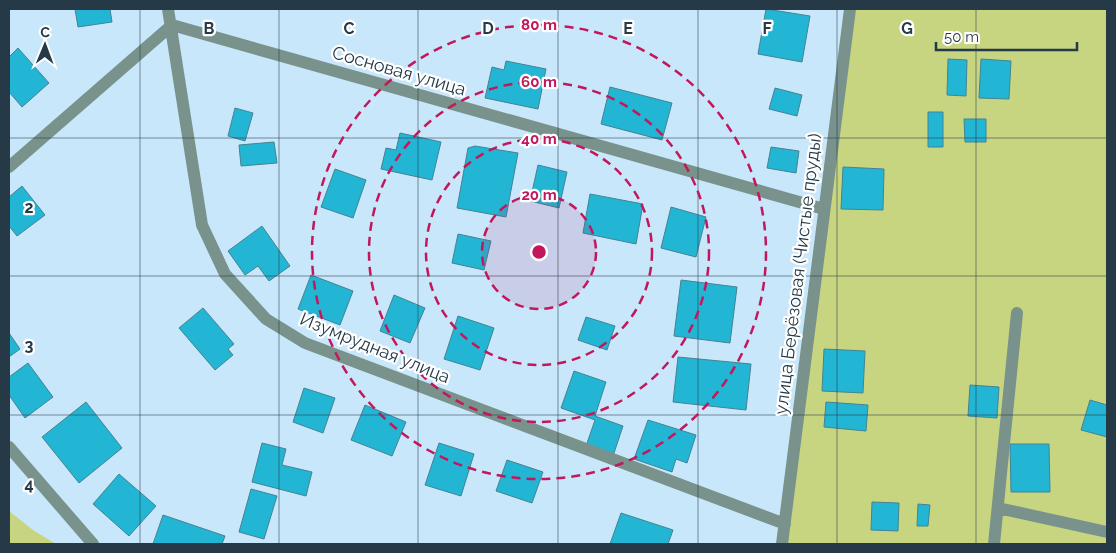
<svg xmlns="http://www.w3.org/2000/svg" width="1116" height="553" font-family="Raleway,sans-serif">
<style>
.green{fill:#c7d581}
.building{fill:#23b5d4;stroke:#448393}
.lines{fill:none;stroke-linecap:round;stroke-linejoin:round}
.minor{stroke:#79938c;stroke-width:12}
.grid{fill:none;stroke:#253a46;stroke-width:1;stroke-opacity:0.55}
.ring{fill:none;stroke:#c2185b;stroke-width:2.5;stroke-dasharray:9 6}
.labels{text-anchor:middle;stroke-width:4.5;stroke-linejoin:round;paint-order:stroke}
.street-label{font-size:18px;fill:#253a46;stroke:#fff}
.grid-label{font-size:16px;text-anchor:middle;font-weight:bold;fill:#253a46;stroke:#fff;stroke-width:4.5;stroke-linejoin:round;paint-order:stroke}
.centre{fill:#c2185b;stroke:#fff;stroke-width:2.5}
.ring-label{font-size:15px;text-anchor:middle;font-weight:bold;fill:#c2185b;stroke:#fff;stroke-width:4.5;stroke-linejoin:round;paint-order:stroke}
</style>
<rect width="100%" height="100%" fill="#c9e7fb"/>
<path class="green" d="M 850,9 L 1107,9 L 1107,544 L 782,544 Z
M 9,511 L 33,530 L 56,544 L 9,544 Z"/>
<path class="building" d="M 75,9 L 110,9 L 112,22 L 78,27 Z
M 766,9 L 810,16 L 802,62 L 758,54 Z
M 18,48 L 49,83 L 22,107 L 9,92 L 9,57 Z
M 948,59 L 967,60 L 966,96 L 947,95 Z
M 981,59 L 1011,61 L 1009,99 L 979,98 Z
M 506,61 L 546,69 L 538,109 L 485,98 L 492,67 L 504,70 Z
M 610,87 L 672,103 L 662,140 L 601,124 Z
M 775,88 L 802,95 L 797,116 L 769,109 Z
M 235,108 L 253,113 L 245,141 L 228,136 Z
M 928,112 L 943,112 L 943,147 L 928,147 Z
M 964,119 L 986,119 L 986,142 L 965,142 Z
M 400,133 L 441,142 L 432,180 L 381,169 L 386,148 L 396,150 Z
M 274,142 L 277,163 L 241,166 L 239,145 Z
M 475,146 L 518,153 L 506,217 L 457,208 L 468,148 Z
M 771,147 L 799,151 L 796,173 L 767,168 Z
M 538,165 L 567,172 L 559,208 L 530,201 Z
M 843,167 L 884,169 L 883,210 L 841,209 Z
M 335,169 L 366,180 L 353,218 L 321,207 Z
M 22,186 L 45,215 L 17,236 L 9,226 L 9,197 Z
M 590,194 L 643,204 L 636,244 L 583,233 Z
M 671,207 L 706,217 L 696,257 L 661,248 Z
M 262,226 L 290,266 L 269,281 L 258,266 L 245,275 L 228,251 Z
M 458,234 L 491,241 L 484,270 L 452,263 Z
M 311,275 L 353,291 L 340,325 L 298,309 Z
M 681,280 L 737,287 L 730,343 L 674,336 Z
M 394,295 L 425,308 L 410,343 L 380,331 Z
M 203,308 L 234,344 L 228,349 L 233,355 L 215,370 L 179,328 Z
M 458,316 L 494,328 L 480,370 L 444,359 Z
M 586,317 L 615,326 L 607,350 L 578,340 Z
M 9,333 L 20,349 L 9,357 Z
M 824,349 L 865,351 L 863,393 L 822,391 Z
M 678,357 L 751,364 L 746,410 L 673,402 Z
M 28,363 L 53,397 L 25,418 L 9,395 L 9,377 Z
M 574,371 L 606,382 L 595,416 L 623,426 L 613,456 L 586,446 L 595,420 L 561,408 Z
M 970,385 L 999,387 L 997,418 L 968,416 Z
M 304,388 L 335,398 L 323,433 L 293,422 Z
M 1090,400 L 1107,405 L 1107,437 L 1081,430 Z
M 86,402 L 122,448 L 79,483 L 42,437 Z
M 826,402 L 868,405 L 866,431 L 824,427 Z
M 365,405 L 406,422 L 392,456 L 351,440 Z
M 648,420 L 696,435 L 687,463 L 676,459 L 672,472 L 634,459 Z
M 262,443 L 286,449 L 282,465 L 312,472 L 306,496 L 252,482 Z
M 439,443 L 474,454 L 461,496 L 425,485 Z
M 1010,444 L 1049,444 L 1050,492 L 1011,492 Z
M 507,460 L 543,472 L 532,503 L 496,491 Z
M 119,474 L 156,506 L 129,536 L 93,504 Z
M 251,489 L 277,496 L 264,539 L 239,532 Z
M 872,502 L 899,503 L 898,531 L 871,530 Z
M 918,504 L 930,505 L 928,526 L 917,526 Z
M 621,513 L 673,530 L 668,544 L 610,544 Z
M 163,515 L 225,536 L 222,544 L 153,544 Z"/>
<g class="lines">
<path class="minor" d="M 168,9 L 202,225 L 225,274 L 266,319 L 305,343 L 785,524
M 9,167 L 172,25 L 824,209
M 9,447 L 93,544
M 998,508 L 1107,532
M 782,544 L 850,9
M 994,544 L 1017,313"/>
</g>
<path class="grid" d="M 140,9 L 140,544M 279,9 L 279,544M 418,9 L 418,544M 558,9 L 558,544M 698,9 L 698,544M 837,9 L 837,544M 976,9 L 976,544M 9,138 L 1107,138M 9,276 L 1107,276M 9,415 L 1107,415"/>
<circle cx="539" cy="252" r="57" fill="#c2185b" fill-opacity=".12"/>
<g class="ring">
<circle cx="539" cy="252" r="57"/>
<circle cx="539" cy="252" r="113"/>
<circle cx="539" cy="252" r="170"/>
<circle cx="539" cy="252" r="227"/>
</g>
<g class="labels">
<g class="street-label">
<text transform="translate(399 71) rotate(16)" y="6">Сосновая улица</text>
<text transform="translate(798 274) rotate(-83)" y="6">улица Берёзовая (Чистые пруды)</text>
<text transform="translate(375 348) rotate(22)" y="6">Изумрудная улица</text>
</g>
</g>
<g class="grid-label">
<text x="209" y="34">B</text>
<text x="349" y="34">C</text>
<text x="488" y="34">D</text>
<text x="628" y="34">E</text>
<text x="767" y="34">F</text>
<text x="907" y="34">G</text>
<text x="29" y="213">2</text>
<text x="29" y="351">3</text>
<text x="29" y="490">4</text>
</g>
<circle cx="539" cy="252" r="8" class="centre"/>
<g class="ring-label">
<text x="539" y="30">80 m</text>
<text x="539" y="87">60 m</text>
<text x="539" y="144">40 m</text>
<text x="539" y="200">20 m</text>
</g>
<rect width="1116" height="553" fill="none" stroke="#253a46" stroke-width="20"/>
<g transform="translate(45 45) rotate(1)" stroke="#ffffff" stroke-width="4" paint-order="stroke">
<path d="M0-4L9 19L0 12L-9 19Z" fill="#253a46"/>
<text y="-8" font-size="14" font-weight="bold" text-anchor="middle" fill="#253a46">С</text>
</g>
<path d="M936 42v8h141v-8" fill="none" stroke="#253a46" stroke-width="2.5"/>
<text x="944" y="42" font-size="15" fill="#253a46" stroke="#ffffff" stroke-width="4" paint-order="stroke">50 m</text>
</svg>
